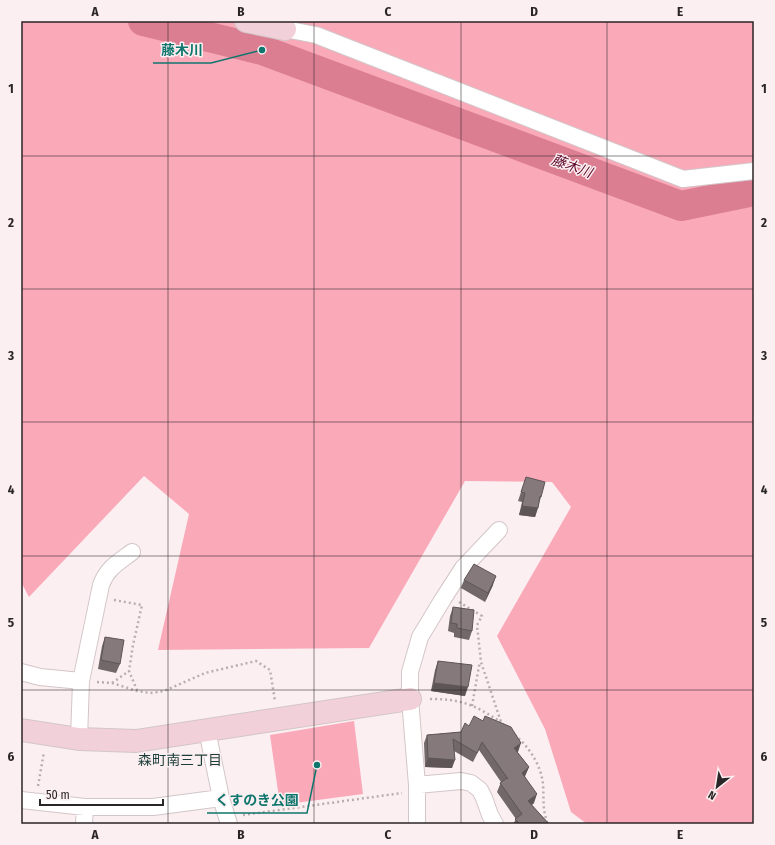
<svg xmlns="http://www.w3.org/2000/svg" width="775" height="845" font-family="'Fira Sans Condensed','Noto Sans JP',sans-serif">
<style>
.green{fill:#faa9b9}
.lines{fill:none;stroke-linecap:round;stroke-linejoin:round}
.river{stroke:#db7e92;stroke-width:30}
.street-casing{stroke:#d3c6c8;stroke-width:18}
.secondary-casing{stroke:#d3c6c8;stroke-width:24}
.path{stroke:#b8aeaf;stroke-width:2.5;stroke-dasharray:2 3;stroke-linecap:butt}
.street{stroke:#fff;stroke-width:16}
.secondary{stroke:#f2d0d9;stroke-width:22}
.wall{fill:#72686a}
.shaded-wall{fill:#5d5556}
.building{fill:#85797b;stroke:#5d5556}
.grid{fill:none;stroke:#2a2526;stroke-width:1;stroke-opacity:0.55}
.labels{text-anchor:middle;stroke-width:3;stroke-linejoin:round;paint-order:stroke}
.water-label{font-size:14px;font-style:italic;fill:#590224;stroke:#fceff1}
.neighbourhood-label{font-size:14px;fill:#1b3d39;stroke:#fceff1}
.leader{fill:none;stroke:#0f766e;stroke-width:1.5}
.callout-dot{fill:#0f766e;stroke:#fceff1;stroke-width:1.5}
.callout-label{font-size:14px;text-anchor:middle;font-weight:bold;fill:#0f766e;stroke:#fceff1;stroke-width:3;stroke-linejoin:round;paint-order:stroke}
.neatline{fill:none;stroke:#2a2526;stroke-width:1.5}
.grid-label{font-size:13px;text-anchor:middle;font-weight:bold;fill:#2a2526}
</style>
<rect width="100%" height="100%" fill="#fceff1"/>
<path class="green" d="M 21,21 L 754,21 L 754,824 L 587,824 L 571,812 L 545,729 L 497,636 L 571,507 L 552,482 L 465,481 L 369,648 L 158,650 L 189,514 L 144,476 L 29,597 L 21,582 Z
M 354,721 L 363,794 L 280,805 L 270,735 Z"/>
<g class="lines">
<path class="river" d="M 143,21 L 262,50 L 681,206 L 754,191"/>
<g class="street-casing">
<path id="street" d="M 275,23 L 285,29 L 316,35 L 683,179 L 754,171
M 21,672 L 40,677 L 81,681
M 207,730 L 221,798 L 229,824
M 79,739 L 81,681 L 101,585 C 107,568 119,562 132,552
M 417,785 L 461,781 L 471,783 L 480,790 L 484,798 L 490,815 L 495,824
M 21,800 L 85,807 L 153,807 L 221,798
M 84,824 L 85,807
M 417,824 L 417,785 L 410,699 L 410,672 L 420,637 L 443,599 L 463,568 L 499,530"/>
</g>
<g class="secondary-casing">
<path id="secondary" d="M 246,21 L 285,29
M 21,730 L 79,739 L 136,741 L 410,699"/>
</g>
<path class="path" d="M 114,600 L 142,605 L 133,645 L 129,671 L 137,690
M 459,602 L 482,616 L 477,625 L 481,662 L 501,722 L 503,724
M 97,682 L 112,683 L 137,691 L 150,693 L 164,691 L 205,673 L 256,661 L 270,670 L 275,701
M 112,683 L 129,671
M 430,699 C 444,699 457,700 470,705 C 481,709 491,716 501,722
M 472,706 L 479,666 L 481,662
M 515,735 C 529,747 541,765 543,784 C 544,798 542,810 548,824
M 38,786 L 44,752
M 243,815 L 402,793"/>
<use href="#street" class="street"/>
<use href="#secondary" class="secondary"/>
</g>
<path class="wall" d="M 526,477 L 541,497 L 535,517 L 519,515 L 522,502 L 518,501 Z
M 464,580 L 493,585 L 485,602 L 461,588 Z
M 453,607 L 472,631 L 469,640 L 454,637 L 454,633 L 448,631 L 450,616 Z
M 105,637 L 120,664 L 116,673 L 98,669 L 102,646 Z
M 438,661 L 465,696 L 431,691 L 435,670 Z
M 469,726 L 518,752 L 517,752 L 529,767 L 525,776 L 534,803 L 532,805 L 549,824 L 513,824 L 516,819 L 497,792 L 501,782 L 479,750 L 473,762 L 454,751 L 452,768 L 425,767 L 424,743 L 427,735 L 461,732 Z"/>
<path class="shaded-wall" d="M 522,506 L 538,508 L 535,517 L 519,515 Z
M 496,576 L 493,585 L 485,602 L 488,593 Z
M 434,683 L 468,687 L 465,696 L 431,691 Z
M 521,743 L 518,752 L 511,757 L 514,748 Z
M 428,758 L 455,760 L 452,768 L 425,767 Z
M 529,767 L 525,776 L 519,781 L 522,773 Z
M 537,794 L 534,803 L 525,810 L 528,801 Z"/>
<path class="building" d="M 526,477 L 545,482 L 541,497 L 540,496 L 538,508 L 522,506 L 525,493 L 521,492 Z
M 474,564 L 496,576 L 488,593 L 464,580 Z
M 453,607 L 474,610 L 472,631 L 457,628 L 457,624 L 451,623 Z
M 105,637 L 124,640 L 120,664 L 101,660 Z
M 438,661 L 472,665 L 468,687 L 434,683 Z
M 474,716 L 483,721 L 485,716 L 511,727 L 521,743 L 514,748 L 529,767 L 522,773 L 537,794 L 528,801 L 549,824 L 520,824 L 515,819 L 522,814 L 500,783 L 507,778 L 508,779 L 482,742 L 477,753 L 453,739 L 455,760 L 428,758 L 427,735 L 461,732 L 465,723 L 469,726 Z"/>
<path class="grid" d="M 168,21 L 168,824M 314,21 L 314,824M 461,21 L 461,824M 607,21 L 607,824M 21,156 L 754,156M 21,289 L 754,289M 21,422 L 754,422M 21,556 L 754,556M 21,690 L 754,690"/>
<g class="labels">
<g class="water-label">
<text transform="translate(572 166) rotate(20)" y="5">藤木川</text>
</g>
<g class="neighbourhood-label">
<text x="180" y="765">森町南三丁目</text>
</g>
</g>
<path class="leader" d="M262 50L211 63H153M317 765L307 813H207"/>
<g class="callout-dot">
<circle cx="262" cy="50" r="4"/>
<circle cx="317" cy="765" r="4"/>
</g>
<g class="callout-label">
<text x="182" y="55">藤木川</text>
<text x="257" y="805">くすのき公園</text>
</g>
<rect width="775" height="845" fill="none" stroke="#fceff1" stroke-width="44"/>
<g transform="translate(717 787) rotate(210)" stroke="#fceff1" stroke-width="3" paint-order="stroke">
<path d="M0-3L7 15L0 10L-7 15Z" fill="#2a2526"/>
<text y="-6" font-size="11" font-weight="bold" text-anchor="middle" fill="#2a2526">N</text>
</g>
<path d="M40 799v6h123v-6" fill="none" stroke="#2a2526" stroke-width="2"/>
<text x="46" y="799" font-size="12" fill="#2a2526" stroke="#fceff1" stroke-width="3" paint-order="stroke">50 m</text>
<rect x="22" y="22" width="731" height="801" class="neatline"/>
<g class="grid-label">
<text x="95" y="16">A</text>
<text x="241" y="16">B</text>
<text x="388" y="16">C</text>
<text x="534" y="16">D</text>
<text x="680" y="16">E</text>
<text x="11" y="93">1</text>
<text x="764" y="93">1</text>
<text x="11" y="227">2</text>
<text x="764" y="227">2</text>
<text x="11" y="360">3</text>
<text x="764" y="360">3</text>
<text x="11" y="494">4</text>
<text x="764" y="494">4</text>
<text x="11" y="627">5</text>
<text x="764" y="627">5</text>
<text x="11" y="761">6</text>
<text x="764" y="761">6</text>
<text x="95" y="839">A</text>
<text x="241" y="839">B</text>
<text x="388" y="839">C</text>
<text x="534" y="839">D</text>
<text x="680" y="839">E</text>
</g>
</svg>
